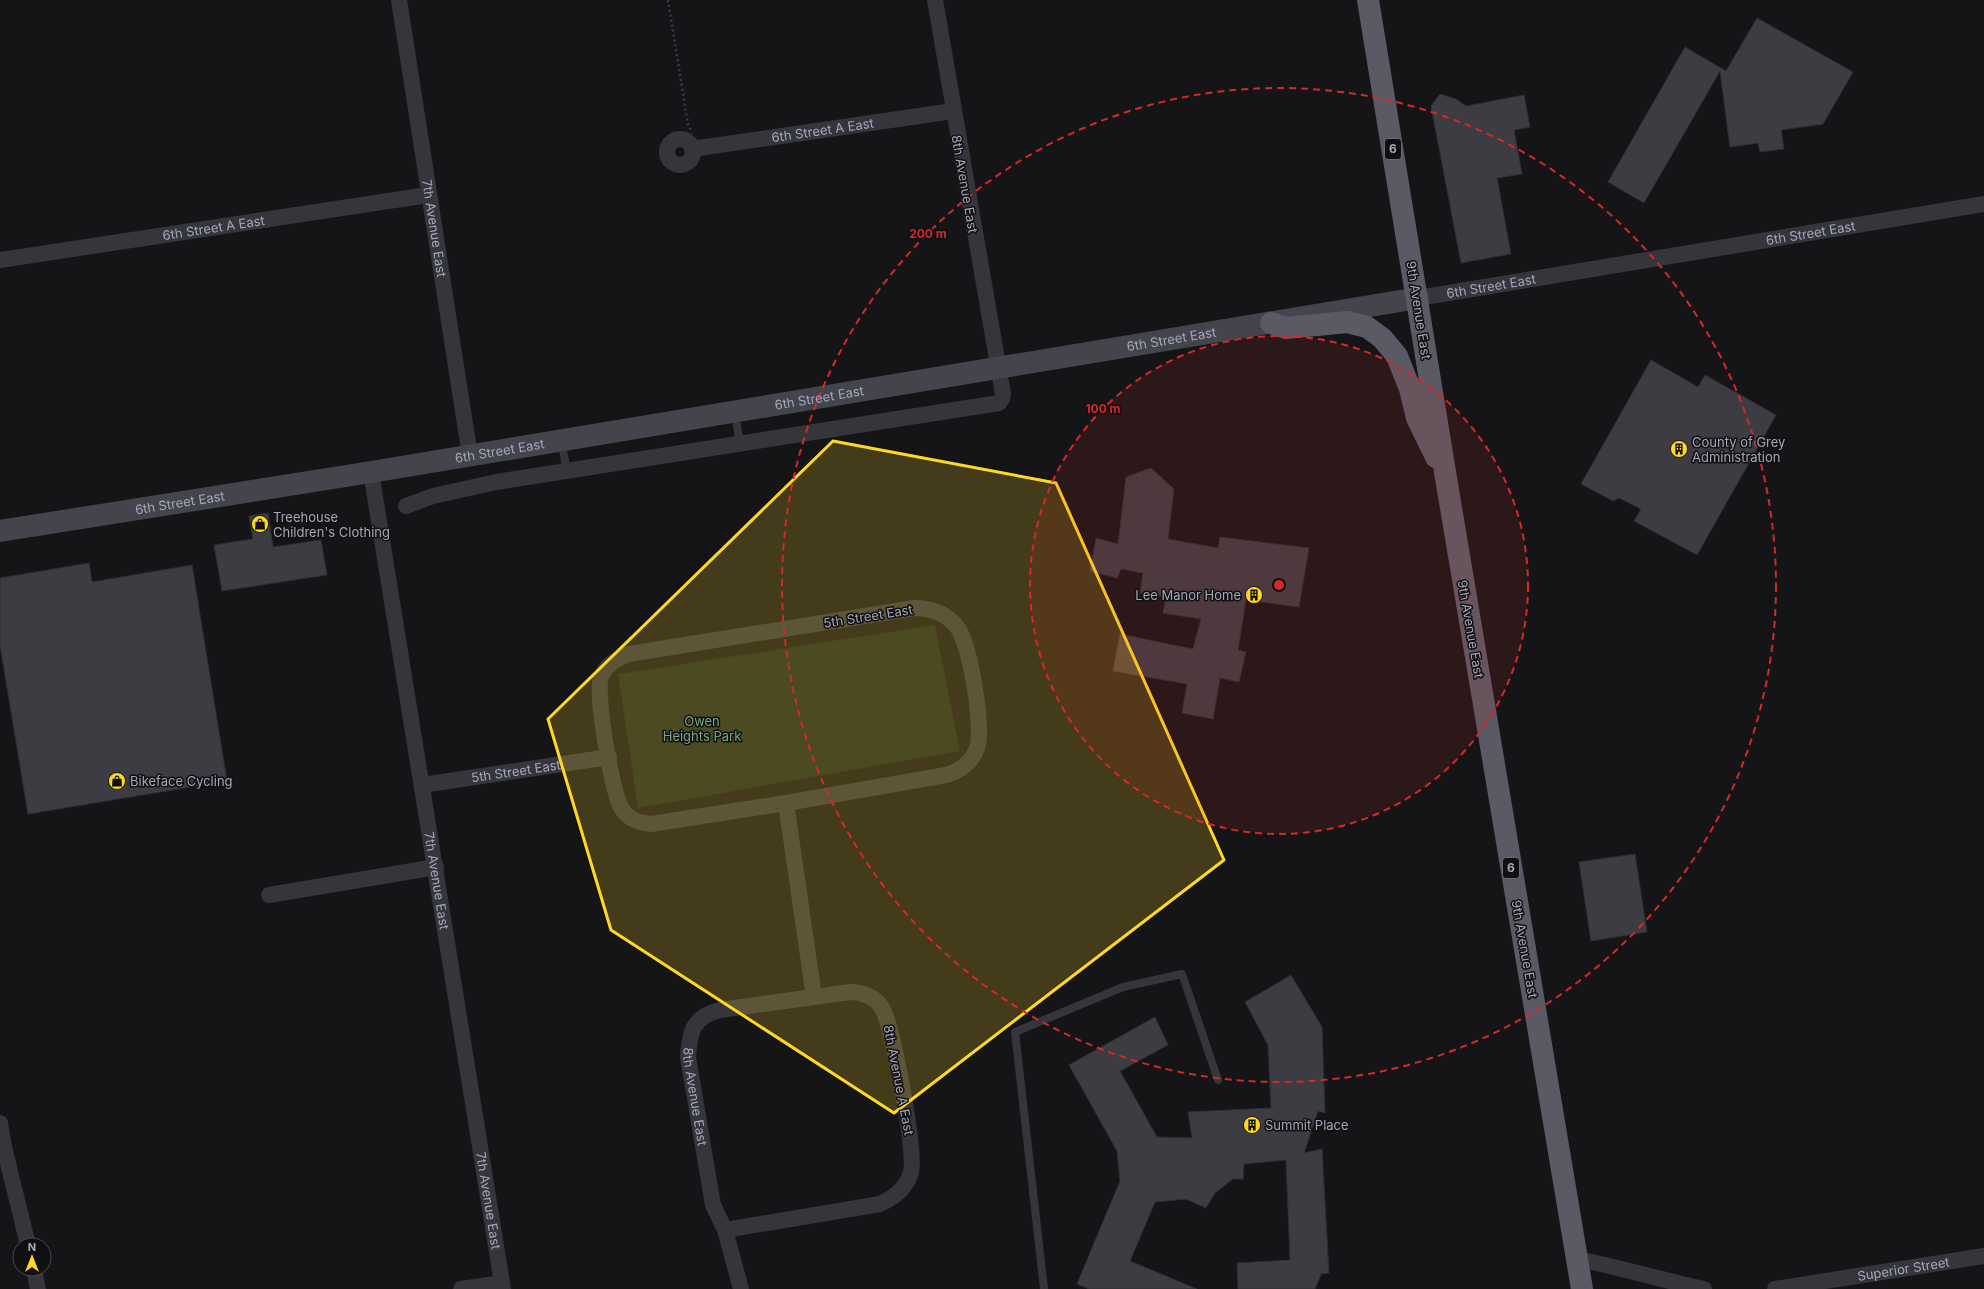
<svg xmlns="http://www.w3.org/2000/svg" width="1984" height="1289" font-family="Inter,sans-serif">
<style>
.green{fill:#1e2721}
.building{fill:#3c3c42;stroke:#2f2e33}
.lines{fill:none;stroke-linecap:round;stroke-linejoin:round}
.path{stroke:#3b3c43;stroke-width:2.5;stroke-dasharray:2 3;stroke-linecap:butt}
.service{stroke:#35353c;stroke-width:8}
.minor{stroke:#35353c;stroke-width:16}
.secondary{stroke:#43444c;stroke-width:22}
.trunk{stroke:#595a64;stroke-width:22}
.marked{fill:#ffd824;fill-opacity:0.2;stroke:#ffd824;stroke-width:3;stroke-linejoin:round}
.ring{fill:none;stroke:#d62828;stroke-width:2;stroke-dasharray:7 5}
.labels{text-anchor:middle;stroke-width:3;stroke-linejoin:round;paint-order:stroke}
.shield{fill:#101012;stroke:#787a86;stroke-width:1}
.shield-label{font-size:12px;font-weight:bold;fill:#a5a8b8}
.street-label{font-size:13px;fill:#a5a8b8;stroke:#101012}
.poi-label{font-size:13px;fill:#a5a8b8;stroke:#101012;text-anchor:start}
.park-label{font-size:13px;fill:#7aa584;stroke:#101012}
.centre{fill:#d62828;stroke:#101012;stroke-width:2}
.ring-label{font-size:12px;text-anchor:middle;font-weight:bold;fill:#d62828;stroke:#101012;stroke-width:3;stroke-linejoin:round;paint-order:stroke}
</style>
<rect width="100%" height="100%" fill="#151517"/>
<path class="green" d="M 935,625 L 960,751 L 638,808 L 618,674 Z"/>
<path class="building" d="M 1757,18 L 1853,72 L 1823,124 L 1781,130 L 1784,149 L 1760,152 L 1758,143 L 1730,147 L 1720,71 L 1644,203 L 1608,182 L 1685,47 L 1726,71 Z
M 1440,94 L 1456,99 L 1466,106 L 1524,95 L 1530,127 L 1514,130 L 1522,174 L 1497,178 L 1511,254 L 1461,263 L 1431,106 Z
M 1651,360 L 1698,387 L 1705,375 L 1776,415 L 1697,555 L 1634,521 L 1641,509 L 1619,498 L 1613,501 L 1581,484 Z
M 1151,468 L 1174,489 L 1168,539 L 1218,548 L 1220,537 L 1309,548 L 1299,607 L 1246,600 L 1238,650 L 1246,652 L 1239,682 L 1220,678 L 1213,719 L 1182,713 L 1187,684 L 1113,671 L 1120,634 L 1193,649 L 1201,619 L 1163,613 L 1166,597 L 1140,593 L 1143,573 L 1121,569 L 1117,578 L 1090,571 L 1096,538 L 1118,544 L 1126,477 Z
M 268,513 L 273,547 L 321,540 L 327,575 L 222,591 L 214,545 L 253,539 L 249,516 Z
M 89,563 L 92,582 L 192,565 L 227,781 L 28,814 L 0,645 L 0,578 Z
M 1635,854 L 1647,932 L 1591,941 L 1579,862 Z
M 1291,975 L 1322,1027 L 1325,1113 L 1318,1111 L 1304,1153 L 1322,1149 L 1329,1273 L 1321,1274 L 1315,1289 L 1238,1289 L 1237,1263 L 1290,1260 L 1286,1160 L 1244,1164 L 1243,1179 L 1233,1179 L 1215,1193 L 1206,1208 L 1186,1199 L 1155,1202 L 1130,1261 L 1197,1289 L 1089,1289 L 1077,1284 L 1120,1181 L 1117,1151 L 1069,1065 L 1155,1017 L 1168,1045 L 1120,1071 L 1157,1137 L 1192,1138 L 1188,1112 L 1271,1108 L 1268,1045 L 1245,1002 Z"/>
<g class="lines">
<path class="path" d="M 668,0 L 688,124 L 692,133"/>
<path class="service" d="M 735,413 L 740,444
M 561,440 L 567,471
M 1044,1289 L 1015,1032 L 1123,987 L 1182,974 L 1218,1080"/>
<g class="minor">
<path id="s1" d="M 399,0 L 470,456"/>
<circle cx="680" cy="152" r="13"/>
<path id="s2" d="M 692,149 L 953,111"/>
<path id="s3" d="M 0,260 L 428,195"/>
<path id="s4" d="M 1418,298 L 1984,204"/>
<path id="s5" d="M 371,472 L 503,1289"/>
<path d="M 406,506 L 433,496 L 496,482 L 999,403 L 1002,399 L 1003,394 L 935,0"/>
<path d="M 914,608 C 931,608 946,613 957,627 C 970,643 984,728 977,748 C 972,762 960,771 946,775 L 786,803 L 651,824 C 640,823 628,819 622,809 C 612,794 595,693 601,677 C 606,665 617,658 629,654 Z"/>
<path id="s6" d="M 422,785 L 609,757"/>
<path d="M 786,803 L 814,997"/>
<path d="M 269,895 L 436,867"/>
<path d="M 0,1123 L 4,1147 L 28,1245"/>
<path id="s7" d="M 725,1230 L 880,1204 C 893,1198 907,1188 911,1172 C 916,1152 893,1026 882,1008 C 876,997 862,992 850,992 L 720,1010 C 692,1017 690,1032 688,1057 L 713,1205 L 725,1230 L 741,1289"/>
<path d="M 1577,1259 C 1620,1267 1661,1280 1704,1289"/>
<path d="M 34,1269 L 38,1289"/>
<path d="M 461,1289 L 502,1283"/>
<path id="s8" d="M 1775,1289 L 1984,1256"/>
</g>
<path class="secondary" id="s9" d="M 0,531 L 371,472 L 1418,298"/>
<path class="trunk" d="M 1368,0 L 1446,478 L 1582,1289
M 1271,323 L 1286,328 L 1347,322 L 1367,327 L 1382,338 L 1397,356 L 1410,389 L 1417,418 L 1436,457"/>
</g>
<path class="marked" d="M 833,441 L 1056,483 L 1224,860 L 894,1113 L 611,930 L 548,719 Z"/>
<circle cx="1279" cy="585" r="249" fill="#d62828" fill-opacity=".12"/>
<g class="ring">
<circle cx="1279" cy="585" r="249"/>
<circle cx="1279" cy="585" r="497"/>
</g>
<defs>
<g id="building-disc" transform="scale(0.9)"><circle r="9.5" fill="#ffd824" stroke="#101012"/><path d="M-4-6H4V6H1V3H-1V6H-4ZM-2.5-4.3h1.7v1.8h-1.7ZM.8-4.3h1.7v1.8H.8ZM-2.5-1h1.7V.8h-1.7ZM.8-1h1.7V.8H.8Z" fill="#111"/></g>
<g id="shop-disc" transform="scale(0.9)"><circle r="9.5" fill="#ffd824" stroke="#101012"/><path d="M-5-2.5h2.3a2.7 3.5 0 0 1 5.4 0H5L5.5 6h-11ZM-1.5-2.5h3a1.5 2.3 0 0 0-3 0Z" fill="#111"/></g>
</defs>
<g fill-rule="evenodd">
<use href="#building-disc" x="1679" y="449"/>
<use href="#shop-disc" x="260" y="524"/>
<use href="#building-disc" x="1254" y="595"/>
<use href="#shop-disc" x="117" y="781"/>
<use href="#building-disc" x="1252" y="1125"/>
</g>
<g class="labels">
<g class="shield">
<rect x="1385" y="139" width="16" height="20" rx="3"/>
<rect x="1503" y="858" width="16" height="20" rx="3"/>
</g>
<g class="shield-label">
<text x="1393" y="153">6</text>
<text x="1511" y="872">6</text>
</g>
<g class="street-label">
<text dy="5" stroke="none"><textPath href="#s2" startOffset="132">6th Street A East</textPath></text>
<text transform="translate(965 184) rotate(80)" y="5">8th Avenue East</text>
<text dy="5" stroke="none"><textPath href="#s3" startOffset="216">6th Street A East</textPath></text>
<text dy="5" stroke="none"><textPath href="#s1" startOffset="231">7th Avenue East</textPath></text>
<text dy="5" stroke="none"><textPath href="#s4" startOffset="398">6th Street East</textPath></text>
<text dy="5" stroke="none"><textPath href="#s4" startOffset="74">6th Street East</textPath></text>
<text transform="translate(1419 310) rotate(81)" y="5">9th Avenue East</text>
<text dy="5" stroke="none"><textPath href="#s9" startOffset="1187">6th Street East</textPath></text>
<text dy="5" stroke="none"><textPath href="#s9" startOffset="830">6th Street East</textPath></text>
<text dy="5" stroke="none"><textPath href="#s9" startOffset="506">6th Street East</textPath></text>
<text dy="5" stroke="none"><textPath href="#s9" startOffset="182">6th Street East</textPath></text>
<text transform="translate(868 616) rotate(-9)" y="5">5th Street East</text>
<text transform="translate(1471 629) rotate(80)" y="5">9th Avenue East</text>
<text dy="5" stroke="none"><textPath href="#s6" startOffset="95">5th Street East</textPath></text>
<text dy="5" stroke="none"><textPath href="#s5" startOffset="414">7th Avenue East</textPath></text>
<text transform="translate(1525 949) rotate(80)" y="5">9th Avenue East</text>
<text transform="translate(899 1080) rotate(79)" y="5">8th Avenue A East</text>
<text dy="5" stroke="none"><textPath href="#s7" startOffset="642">8th Avenue East</textPath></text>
<text dy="5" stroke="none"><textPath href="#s5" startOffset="738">7th Avenue East</textPath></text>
<text dy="5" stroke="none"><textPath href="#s8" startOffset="130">Superior Street</textPath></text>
</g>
<g class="poi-label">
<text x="1692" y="447">County of Grey<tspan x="1692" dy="15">Administration</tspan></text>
<text x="273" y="522">Treehouse<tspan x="273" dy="15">Children's Clothing</tspan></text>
<text x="1241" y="600" text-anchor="end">Lee Manor Home</text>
<text x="130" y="786">Bikeface Cycling</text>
<text x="1265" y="1130">Summit Place</text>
</g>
<g class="park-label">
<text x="702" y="726">Owen<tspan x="702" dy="15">Heights Park</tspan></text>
</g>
</g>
<circle cx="1279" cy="585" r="6" class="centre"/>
<g class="ring-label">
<text x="928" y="238">200 m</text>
<text x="1103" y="413">100 m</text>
</g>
<g transform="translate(32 1257)"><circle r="19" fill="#101012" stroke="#4c4d54"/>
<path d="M0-3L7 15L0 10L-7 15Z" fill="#ffd824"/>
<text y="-6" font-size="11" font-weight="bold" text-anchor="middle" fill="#a5a8b8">N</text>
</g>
</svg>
